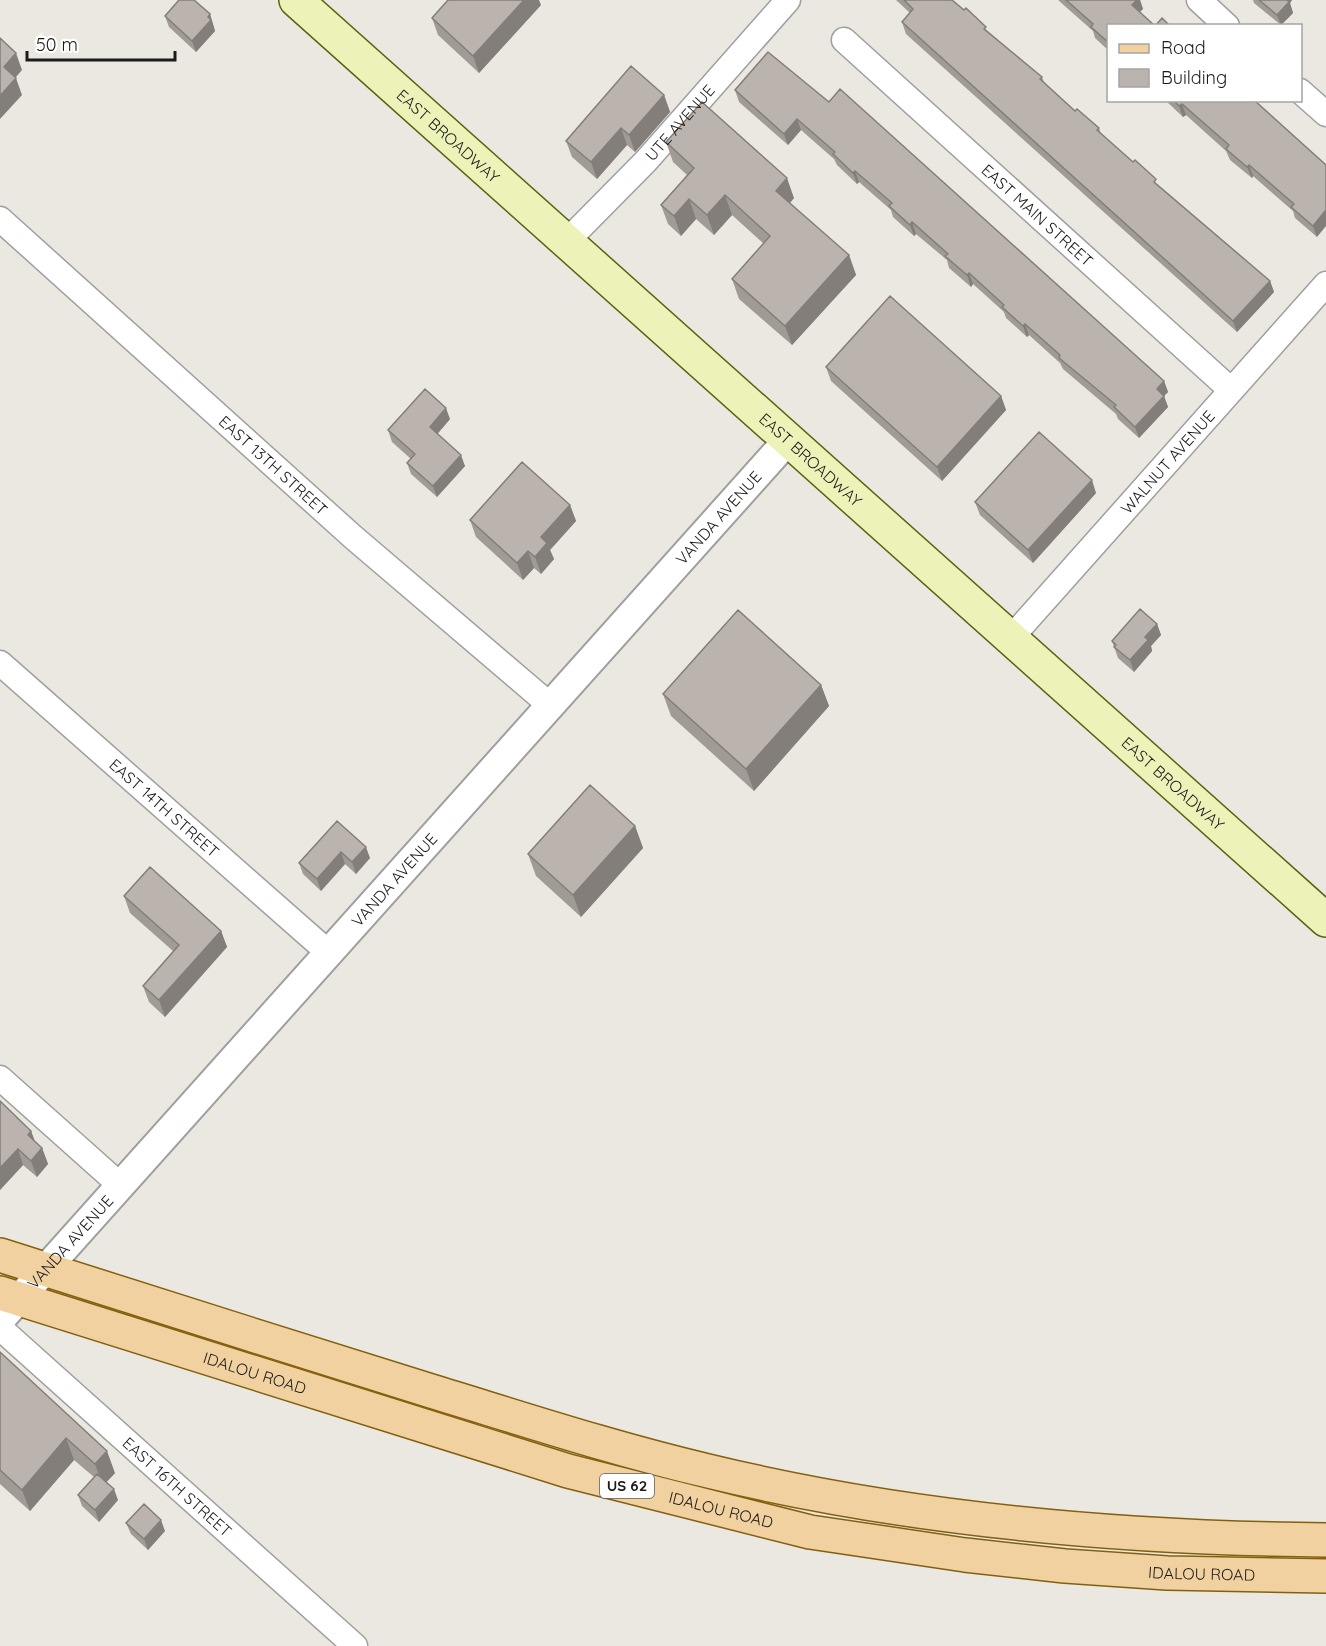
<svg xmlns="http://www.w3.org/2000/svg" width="1326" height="1646" font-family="Quicksand,sans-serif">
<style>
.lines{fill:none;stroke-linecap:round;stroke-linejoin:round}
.minor-casing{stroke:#9f9f9f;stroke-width:27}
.tertiary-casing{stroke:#9f9f9f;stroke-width:32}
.secondary-casing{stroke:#58640f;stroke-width:36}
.primary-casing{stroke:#83600f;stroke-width:36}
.minor{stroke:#fff;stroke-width:24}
.tertiary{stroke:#fff;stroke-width:28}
.secondary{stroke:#edf2b9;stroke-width:33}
.primary{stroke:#f1d1a0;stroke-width:33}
.wall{fill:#a19b96}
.shaded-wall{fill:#837e7a}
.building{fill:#bbb4ae;stroke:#837e7a;stroke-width:1.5}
.labels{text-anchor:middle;stroke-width:5;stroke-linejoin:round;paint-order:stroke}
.shield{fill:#fff;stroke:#5f5f5f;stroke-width:1.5}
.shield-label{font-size:15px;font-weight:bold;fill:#1b1b1b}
.street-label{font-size:16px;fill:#1b1b1b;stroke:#fff}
</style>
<rect width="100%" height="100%" fill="#ebe8e1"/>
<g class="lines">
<g class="minor-casing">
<g id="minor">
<path d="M 1199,0 L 1227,26"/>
<path id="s1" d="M 844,40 L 1231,390"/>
<path d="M 1300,91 L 1326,114"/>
<path id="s2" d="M 0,219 L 353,537 L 551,706"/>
<path id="s3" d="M 566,242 L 646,161 L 788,0"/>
<path id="s4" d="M 1010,639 L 1326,284"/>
<path id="s5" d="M 0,663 L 329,953"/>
<path d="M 0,1078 L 120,1185"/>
<path id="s6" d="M 0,1328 L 355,1646"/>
</g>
</g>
<g class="tertiary-casing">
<g id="tertiary">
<path id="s7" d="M 0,1320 L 788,440"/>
</g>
</g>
<g class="secondary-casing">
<g id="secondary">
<path id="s8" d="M 296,0 L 1326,920"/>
</g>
</g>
<g class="primary-casing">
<g id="primary">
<path d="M 0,1255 C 144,1301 287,1346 431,1391 C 523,1419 614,1449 708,1471 C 910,1520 1118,1538 1326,1540"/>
<path id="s9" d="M 0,1293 L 568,1471 L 810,1532 L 965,1555 L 1065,1566 L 1167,1573 L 1326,1576"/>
</g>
</g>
<use href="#minor" class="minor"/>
<use href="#tertiary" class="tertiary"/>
<use href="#secondary" class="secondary"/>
<use href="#primary" class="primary"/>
</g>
<path class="wall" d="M 896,0 L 952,0 L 989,32 L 1042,77 L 1044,82 L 1075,111 L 1099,128 L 1101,134 L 1158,185 L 1270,281 L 1274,292 L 1237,332 L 906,34 L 902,22 L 910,13 Z
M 1058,0 L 1140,0 L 1143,9 L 1108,26 L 1108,50 L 1095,38 L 1093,31 Z
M 1253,0 L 1292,0 L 1290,3 L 1293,13 L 1281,25 L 1254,3 Z
M 541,5 L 479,73 L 438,35 L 432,18 Z
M 210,14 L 215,31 L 196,52 L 169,27 L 165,16 Z
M 768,52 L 1164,381 L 1168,392 L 1164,396 L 1168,407 L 1139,438 L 1118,419 L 1116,414 L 1063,369 L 1060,363 L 1029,335 L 1027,337 L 1006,318 L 1004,312 L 973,284 L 971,287 L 949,268 L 947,260 L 916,234 L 914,236 L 893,217 L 891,210 L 859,182 L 857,184 L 837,165 L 834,159 L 801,130 L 788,145 L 739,102 L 735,90 Z
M 664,95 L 670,112 L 635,152 L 627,145 L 597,179 L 572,157 L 566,141 Z
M 1165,100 L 1254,100 L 1326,165 L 1317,237 L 1295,218 L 1293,211 L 1253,176 L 1252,178 L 1230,160 L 1226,151 L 1186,115 L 1183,117 Z
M 666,142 L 794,198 L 790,203 L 849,255 L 856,275 L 792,345 L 739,299 L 732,279 L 764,244 L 732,215 L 714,235 L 696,219 L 681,236 L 668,224 L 661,205 L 687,175 L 673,162 Z
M 826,367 L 1001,396 L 1006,410 L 942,481 L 831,381 Z
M 450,419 L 437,434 L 465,466 L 437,497 L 411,474 L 407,463 L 411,459 L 392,442 L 388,430 Z
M 1096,493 L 1033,563 L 980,515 L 975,502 Z
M 570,505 L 576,521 L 550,550 L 554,559 L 541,574 L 534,568 L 523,580 L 476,537 L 470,520 Z
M 1157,624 L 1161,635 L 1151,646 L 1152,651 L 1134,672 L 1118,658 L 1112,641 Z
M 821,685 L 829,706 L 754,791 L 671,716 L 663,694 Z
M 337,821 L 370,858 L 356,874 L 345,864 L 321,891 L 303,874 L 299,863 Z
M 635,826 L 643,848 L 581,917 L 536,876 L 528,854 Z
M 124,896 L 221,931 L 227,947 L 165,1017 L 149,1002 L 143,986 L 173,951 L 130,913 Z
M 0,1101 L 31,1131 L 35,1142 L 42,1148 L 48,1164 L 37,1177 L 23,1165 L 0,1190 Z
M 0,1352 L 115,1473 L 106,1482 L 118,1500 L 99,1522 L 82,1506 L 78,1495 L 94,1477 L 74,1460 L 30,1511 L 0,1484 Z
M 126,1523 L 165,1531 L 148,1550 L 131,1534 Z"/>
<path class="shaded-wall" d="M 524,0 L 539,0 L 541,5 L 479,73 L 473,56 Z
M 1137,0 L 1140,0 L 1143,9 L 1136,16 L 1132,5 Z
M 1284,0 L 1292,0 L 1290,3 L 1293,13 L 1281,25 L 1277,15 Z
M 210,14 L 215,31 L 196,52 L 192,41 Z
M 16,53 L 22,70 L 10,84 L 4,67 Z
M 16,78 L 22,95 L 0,119 L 0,96 Z
M 664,95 L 670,112 L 635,152 L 629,135 Z
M 1182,104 L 1186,115 L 1183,117 L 1179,106 Z
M 797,119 L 801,130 L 788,145 L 784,134 Z
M 621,128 L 627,145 L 597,179 L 591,162 Z
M 1249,165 L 1253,176 L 1252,178 L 1247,167 Z
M 855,171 L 859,182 L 857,184 L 853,173 Z
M 787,178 L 794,198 L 783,211 L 776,191 Z
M 725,195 L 732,215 L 714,235 L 707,215 Z
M 689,199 L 696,219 L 681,236 L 674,216 Z
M 1326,210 L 1326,226 L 1317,237 L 1313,226 Z
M 912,222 L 916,234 L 914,236 L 910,225 Z
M 849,255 L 856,275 L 792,345 L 785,326 Z
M 969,273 L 973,284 L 971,287 L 967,275 Z
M 1270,281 L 1274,292 L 1237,332 L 1233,321 Z
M 1025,324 L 1029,335 L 1027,337 L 1023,326 Z
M 1164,381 L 1168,392 L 1164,396 L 1168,407 L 1139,438 L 1135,427 L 1157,389 Z
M 1001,396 L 1006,410 L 942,481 L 937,467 Z
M 446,408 L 450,419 L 434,438 L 430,427 Z
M 461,455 L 465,466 L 437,497 L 433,486 Z
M 1092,480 L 1096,493 L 1033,563 L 1028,550 Z
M 570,505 L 576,521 L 550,550 L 554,559 L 541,574 L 535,557 L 541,537 Z
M 528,551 L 534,568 L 523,580 L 517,563 Z
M 1157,624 L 1161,635 L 1151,646 L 1152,651 L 1134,672 L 1130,660 L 1145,637 Z
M 821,685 L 829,706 L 754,791 L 746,769 Z
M 635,826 L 643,848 L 581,917 L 573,895 Z
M 366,847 L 370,858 L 356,874 L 352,862 Z
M 341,852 L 345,864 L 321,891 L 317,879 Z
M 221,931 L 227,947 L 165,1017 L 159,1000 Z
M 31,1131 L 37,1147 L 28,1135 Z
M 42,1148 L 48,1164 L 37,1177 L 31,1161 Z
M 18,1149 L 23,1165 L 0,1190 L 0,1168 Z
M 66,1438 L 74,1460 L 30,1511 L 22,1490 Z
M 107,1451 L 115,1473 L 103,1486 L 95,1464 Z
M 114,1489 L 118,1500 L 99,1522 L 95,1510 Z
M 161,1520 L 165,1531 L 148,1550 L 144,1539 Z"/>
<path class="building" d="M 179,0 L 194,0 L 210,14 L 208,17 L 211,20 L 192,41 L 165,16 Z
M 448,0 L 524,0 L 473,56 L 432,18 Z
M 904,0 L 952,0 L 964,10 L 966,8 L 986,27 L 984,29 L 1042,77 L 1040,79 L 1075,111 L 1077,109 L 1099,128 L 1097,130 L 1133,162 L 1135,160 L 1156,179 L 1154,182 L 1270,281 L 1233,321 L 902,22 L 913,9 Z
M 1066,0 L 1137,0 L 1132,5 L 1155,26 L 1108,26 L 1108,42 L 1091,27 L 1093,24 Z
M 1259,0 L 1287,0 L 1289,2 L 1277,15 Z
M 1162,18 L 1170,26 L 1155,26 Z
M 0,38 L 16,53 L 4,67 L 16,78 L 0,96 Z
M 768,52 L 829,102 L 840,89 L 1164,381 L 1157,389 L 1164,396 L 1135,427 L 1114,407 L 1116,405 L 1059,358 L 1060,355 L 1025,324 L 1023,326 L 1002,307 L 1004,305 L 969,273 L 967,275 L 945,256 L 948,254 L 912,222 L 910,225 L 889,206 L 892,203 L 855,171 L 853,173 L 833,154 L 835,152 L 797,119 L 784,134 L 735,90 Z
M 631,66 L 664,95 L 629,135 L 621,128 L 591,162 L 566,141 Z
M 1173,100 L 1254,100 L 1326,165 L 1326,210 L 1313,226 L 1291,207 L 1294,204 L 1249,165 L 1247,167 L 1226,149 L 1229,145 L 1182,104 L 1179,106 Z
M 702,102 L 787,178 L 776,191 L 849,255 L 785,326 L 732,279 L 770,236 L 725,195 L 707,215 L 689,199 L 674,216 L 661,205 L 694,168 L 666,142 Z
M 890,296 L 1001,396 L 937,467 L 826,367 Z
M 425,389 L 446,408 L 430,427 L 461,455 L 433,486 L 407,463 L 415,454 L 388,430 Z
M 1039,432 L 1092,480 L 1028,550 L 975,502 Z
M 522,462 L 570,505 L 541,537 L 547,543 L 535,557 L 528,551 L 517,563 L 470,520 Z
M 1140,609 L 1157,624 L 1145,637 L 1148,640 L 1130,660 L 1114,647 L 1116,645 L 1112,641 Z
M 738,610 L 821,685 L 746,769 L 663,694 Z
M 590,785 L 635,826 L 573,895 L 528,854 Z
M 337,821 L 366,847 L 352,862 L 341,852 L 317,879 L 299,863 Z
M 150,867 L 221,931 L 159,1000 L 143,986 L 179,945 L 124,896 Z
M 0,1101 L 31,1131 L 28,1135 L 42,1148 L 31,1161 L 18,1149 L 0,1168 Z
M 0,1352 L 107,1451 L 95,1464 L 66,1438 L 22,1490 L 0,1470 Z
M 97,1474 L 114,1489 L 95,1510 L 78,1495 Z
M 144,1504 L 161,1520 L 144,1539 L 126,1523 Z"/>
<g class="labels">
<rect class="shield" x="600" y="1474" width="54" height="24" rx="4.5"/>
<g class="shield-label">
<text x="627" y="1491">US 62</text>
</g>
<g class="street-label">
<text dy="6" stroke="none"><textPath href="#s3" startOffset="165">UTE AVENUE</textPath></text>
<text dy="6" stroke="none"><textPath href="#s8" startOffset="204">EAST BROADWAY</textPath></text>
<text dy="6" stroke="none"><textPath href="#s1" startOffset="261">EAST MAIN STREET</textPath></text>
<text dy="6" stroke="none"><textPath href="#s8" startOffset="690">EAST BROADWAY</textPath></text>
<text dy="6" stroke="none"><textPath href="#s4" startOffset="237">WALNUT AVENUE</textPath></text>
<text dy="6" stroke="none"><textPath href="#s2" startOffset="368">EAST 13TH STREET</textPath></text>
<text dy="6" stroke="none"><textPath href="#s7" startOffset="1077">VANDA AVENUE</textPath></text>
<text dy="6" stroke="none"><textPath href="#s8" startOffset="1176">EAST BROADWAY</textPath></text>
<text dy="6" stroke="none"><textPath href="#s5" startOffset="219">EAST 14TH STREET</textPath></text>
<text dy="6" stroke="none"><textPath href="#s7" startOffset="591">VANDA AVENUE</textPath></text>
<text dy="6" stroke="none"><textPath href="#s7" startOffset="105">VANDA AVENUE</textPath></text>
<text dy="6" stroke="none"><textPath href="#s9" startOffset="267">IDALOU ROAD</textPath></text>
<text dy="6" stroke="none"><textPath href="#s6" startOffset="238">EAST 16TH STREET</textPath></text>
<text dy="6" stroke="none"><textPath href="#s9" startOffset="753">IDALOU ROAD</textPath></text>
<text dy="6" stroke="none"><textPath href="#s9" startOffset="1239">IDALOU ROAD</textPath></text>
</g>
</g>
<rect x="1107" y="24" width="195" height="78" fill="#ffffff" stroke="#a4a4a4" stroke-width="1.5"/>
<rect x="1119" y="44" width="30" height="9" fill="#f1d1a0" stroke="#a4a4a4" stroke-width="1.5"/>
<text x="1161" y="54" font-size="18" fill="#1b1b1b">Road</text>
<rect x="1119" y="69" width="30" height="18" fill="#bbb4ae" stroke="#a4a4a4" stroke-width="1.5"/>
<text x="1161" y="84" font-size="18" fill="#1b1b1b">Building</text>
<path d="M27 51v9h148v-9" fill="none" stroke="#1b1b1b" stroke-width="3"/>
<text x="36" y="51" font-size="18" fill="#1b1b1b" stroke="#ffffff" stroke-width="4.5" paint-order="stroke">50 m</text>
</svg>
